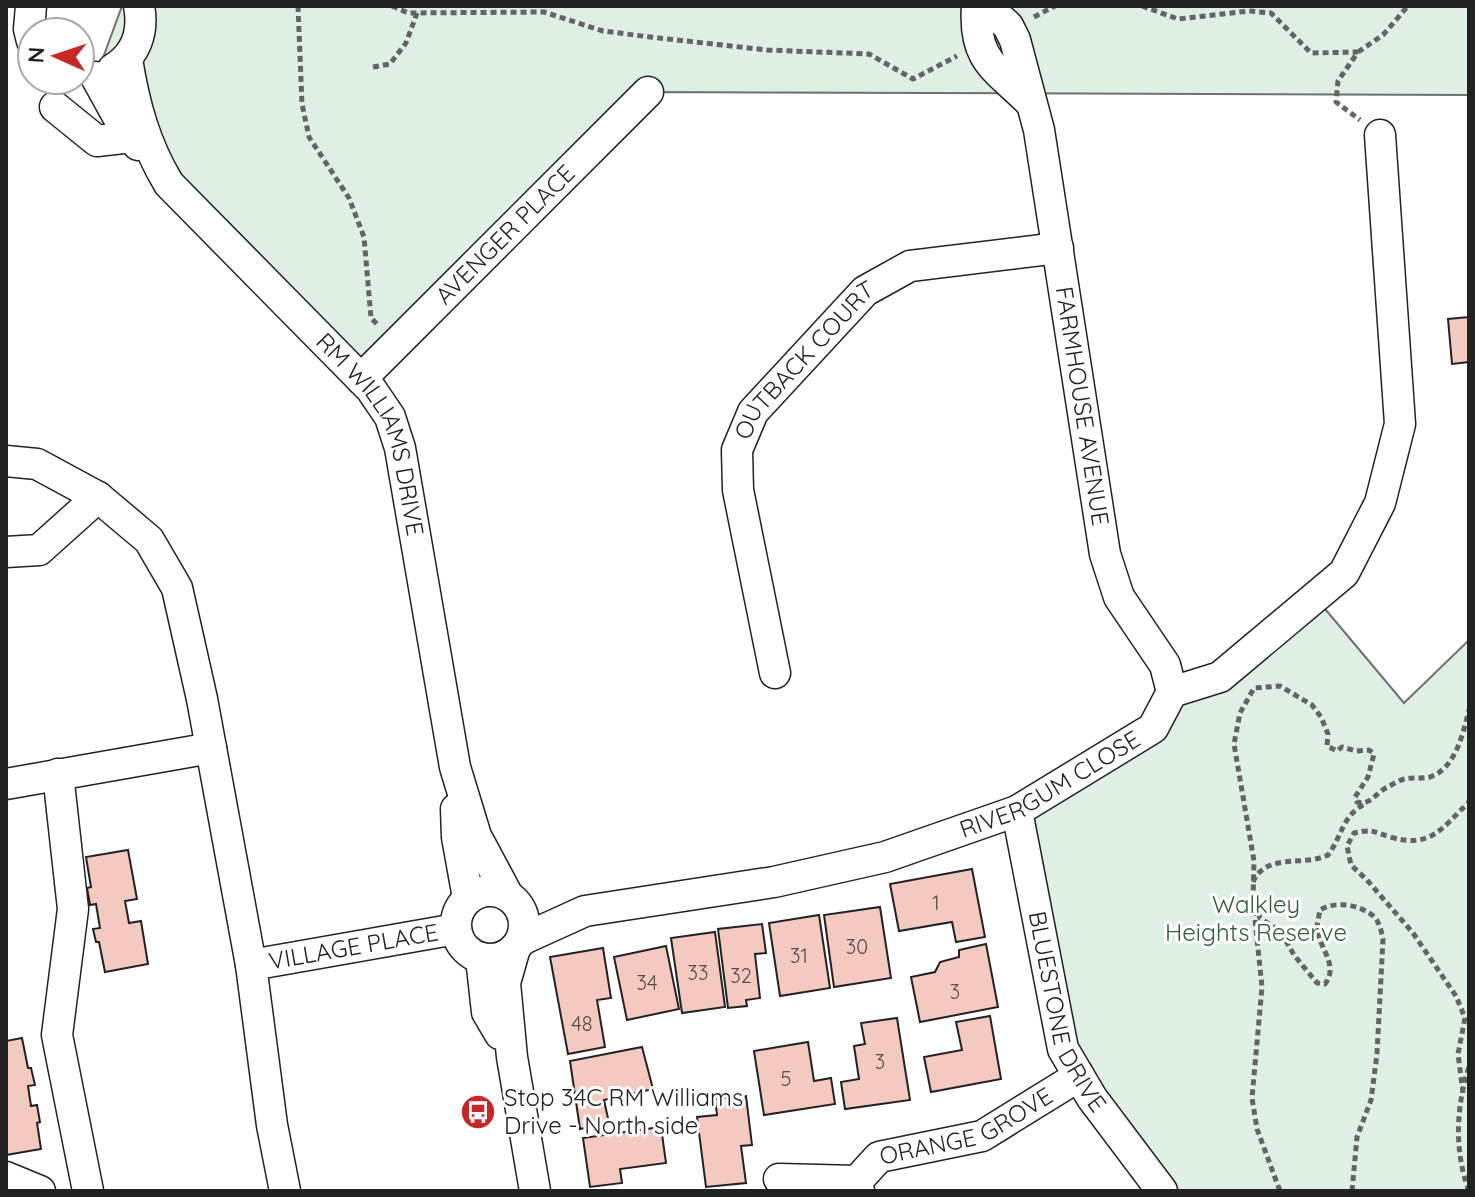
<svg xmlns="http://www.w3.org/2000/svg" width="1475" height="1197" font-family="Quicksand,sans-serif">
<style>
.green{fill:#e0efe3;stroke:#6f6f6f;stroke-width:2}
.building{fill:#f3c9c0;stroke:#222;stroke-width:2}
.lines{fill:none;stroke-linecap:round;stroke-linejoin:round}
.minor-casing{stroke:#222;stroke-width:33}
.path{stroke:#646464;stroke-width:5;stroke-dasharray:6 4;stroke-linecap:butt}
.minor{stroke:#fff;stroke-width:30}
.labels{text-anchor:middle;stroke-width:6;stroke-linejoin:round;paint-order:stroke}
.number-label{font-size:20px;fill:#564c4a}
.street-label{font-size:24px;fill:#222;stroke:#fff}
.park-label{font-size:24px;fill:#2f5e38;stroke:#fff}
.poi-label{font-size:24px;fill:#222;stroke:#fff;text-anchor:start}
</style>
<rect width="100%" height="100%" fill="#fff"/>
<path class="green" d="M 122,6 L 1469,6 L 1469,95 L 648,92 L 371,389 L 158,167 L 96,77 Z
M 1315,597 L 1404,703 L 1469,640 L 1469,1191 L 1167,1191 L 1063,1049 L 1017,811 Z"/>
<path class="building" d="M 1469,317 L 1469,362 L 1452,364 L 1448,319 Z
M 128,850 L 137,899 L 125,901 L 129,923 L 141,921 L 148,964 L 105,972 L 99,942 L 96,942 L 93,929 L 100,928 L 96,904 L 90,905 L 87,888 L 91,887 L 86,857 Z
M 972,869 L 985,937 L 956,942 L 952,922 L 899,931 L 890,884 Z
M 880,907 L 891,978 L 834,987 L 824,915 Z
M 819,915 L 830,988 L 780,996 L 769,923 Z
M 762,924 L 766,953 L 755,954 L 760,998 L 746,1000 L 747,1006 L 728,1008 L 718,929 Z
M 715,932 L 725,1007 L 682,1013 L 671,938 Z
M 986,944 L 998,1007 L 920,1022 L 911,977 L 935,972 L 940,962 L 959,957 L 959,950 Z
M 666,946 L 679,1009 L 627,1020 L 614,957 Z
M 603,948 L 611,998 L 597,1000 L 605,1047 L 568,1054 L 550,957 Z
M 990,1016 L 1001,1079 L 931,1092 L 924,1057 L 962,1050 L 956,1022 Z
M 897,1018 L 910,1100 L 845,1109 L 841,1082 L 859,1079 L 854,1046 L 865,1044 L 861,1023 Z
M 22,1038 L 28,1068 L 31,1068 L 35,1085 L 28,1086 L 31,1106 L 37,1105 L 40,1122 L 37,1123 L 41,1149 L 6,1155 L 6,1041 Z
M 808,1042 L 814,1081 L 831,1078 L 835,1104 L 764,1115 L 754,1051 Z
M 642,1047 L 653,1089 L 604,1100 L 609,1123 L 580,1129 L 570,1061 Z
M 746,1096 L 752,1145 L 741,1146 L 746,1183 L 706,1187 L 697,1117 L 717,1115 L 715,1099 Z
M 661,1127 L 666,1163 L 620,1169 L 622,1183 L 590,1187 L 583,1138 Z"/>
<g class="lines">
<g class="minor-casing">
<g id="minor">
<path d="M 31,6 L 29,29 L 32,41"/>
<path d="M 977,6 C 973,61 996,68 1031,103"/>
<path id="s1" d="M 986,6 L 1008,26 L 1015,40 L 1039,130 L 1105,554 L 1119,597 L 1165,665 L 1172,692"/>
<path id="s2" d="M 127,59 C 134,103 145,145 169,184 L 371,389 L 390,417 L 400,448 L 455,767 L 476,836 L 507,894"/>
<path d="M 113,69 C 136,55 144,32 139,6"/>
<path d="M 96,77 L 122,124 L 138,145"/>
<path d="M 55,107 L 97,141 L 132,137"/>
<path id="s3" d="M 361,379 L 648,92"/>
<path d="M 6,461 L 37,464 L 98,497 L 149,540 L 177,588 L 202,699 L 251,965 L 272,1125 L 285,1191"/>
<path d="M 6,552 L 39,550 L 98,497"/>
<path id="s4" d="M 775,673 L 738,490 L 737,450 L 753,412 L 865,291 L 910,266 L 1058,248"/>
<path d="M 58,774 L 73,909 L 57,1035 L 88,1191"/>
<path d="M 6,784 L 211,748"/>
<path d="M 456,809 L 457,837 L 468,898"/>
<path id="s5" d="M 1017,811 L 1063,1049 L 1092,1098 L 1162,1191"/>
<circle cx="490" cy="925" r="34"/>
<path id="s6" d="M 521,940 L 585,911 L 774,882 L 885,857 L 1017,811 L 1153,728 L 1172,692 L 1220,677 L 1344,573 L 1380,503 L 1400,424 L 1380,135"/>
<path d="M 515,948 L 505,983 L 512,1057 L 535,1191"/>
<path d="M 481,958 L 487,1012 L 500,1034"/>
<path id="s7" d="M 251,965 L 456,929"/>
<path d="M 6,1177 L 40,1191"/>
<path d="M 779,1179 L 857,1181"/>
<path id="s8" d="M 859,1191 L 857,1181 L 879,1157 L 982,1136 L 1079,1076"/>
</g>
</g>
<path class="path" d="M 298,6 L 302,104 L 309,137 L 349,198 L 364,237 L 371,318 L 379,326
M 392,6 L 408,13 L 544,12 L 603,31 L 650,37 L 767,50 L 869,54 L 913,79 L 957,56
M 1142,6 L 1178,19 L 1249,11 L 1271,13 L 1311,53 L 1358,52 L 1338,81 L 1336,102 L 1360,120
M 1034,17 L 1055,6
M 1358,52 L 1383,35 L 1408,6
M 373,67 L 390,64 L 406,43 L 417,13
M 1253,882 C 1266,852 1304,867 1328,855 C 1342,837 1342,815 1365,804
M 1254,910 L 1262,987 L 1252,1098 L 1257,1129 L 1280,1191
M 1463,1093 L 1458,1054 L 1465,1018 L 1456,996 L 1413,933 L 1367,880 L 1351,865 L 1347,846 L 1354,833 C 1374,829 1371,831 1390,837 C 1431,849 1442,828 1469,802
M 1352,1191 L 1357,1137 L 1371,1100 L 1377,1054 L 1383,939 C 1381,930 1379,920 1372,915 C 1357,904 1335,901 1320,910 C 1319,916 1317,923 1317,929 C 1320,949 1339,966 1325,984 L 1317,983 L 1294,955 L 1281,932 L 1260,918 L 1253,901 L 1254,861 L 1234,744 L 1240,713 L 1254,688 L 1280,686 L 1312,705 L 1321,717 L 1328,734 L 1327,746 L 1337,751 L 1342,747 L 1356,751 L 1369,750 L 1374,754 L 1368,777 L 1355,797 L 1357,802 C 1372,806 1375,792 1388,787 C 1393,784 1399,780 1405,779 C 1413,777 1422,779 1430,777 C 1456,768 1463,733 1469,710
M 1469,1191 C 1454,1152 1456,1106 1469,1067"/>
<use href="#minor" class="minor"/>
</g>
<defs>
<g id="bus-disc" transform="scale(1.8)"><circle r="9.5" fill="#c62828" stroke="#fff"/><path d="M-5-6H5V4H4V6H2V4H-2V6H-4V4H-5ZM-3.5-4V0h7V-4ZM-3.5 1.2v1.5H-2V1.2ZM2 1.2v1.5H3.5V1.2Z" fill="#fff"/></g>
</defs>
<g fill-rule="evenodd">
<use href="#bus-disc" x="478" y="1112"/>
</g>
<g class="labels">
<g class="number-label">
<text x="936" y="910">1</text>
<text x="857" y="954">30</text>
<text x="799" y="963">31</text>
<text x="698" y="980">33</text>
<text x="741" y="983">32</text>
<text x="647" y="990">34</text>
<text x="955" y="999">3</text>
<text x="582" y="1031">48</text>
<text x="880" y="1069">3</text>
<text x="786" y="1086">5</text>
</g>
<g class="street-label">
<text dy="8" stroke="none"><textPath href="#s3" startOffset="204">AVENGER PLACE</textPath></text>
<text dy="8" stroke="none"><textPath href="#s4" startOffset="340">OUTBACK COURT</textPath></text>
<text dy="8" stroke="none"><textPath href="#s1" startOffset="418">FARMHOUSE AVENUE</textPath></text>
<text dy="8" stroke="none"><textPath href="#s2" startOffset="462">RM WILLIAMS DRIVE</textPath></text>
<text dy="8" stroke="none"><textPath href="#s6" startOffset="556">RIVERGUM CLOSE</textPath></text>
<text dy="8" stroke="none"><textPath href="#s7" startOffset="104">VILLAGE PLACE</textPath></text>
<text dy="8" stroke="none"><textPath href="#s5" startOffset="208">BLUESTONE DRIVE</textPath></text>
<text dy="8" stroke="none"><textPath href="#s8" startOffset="136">ORANGE GROVE</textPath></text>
</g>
<g class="park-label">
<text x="1256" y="913">Walkley<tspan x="1256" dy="28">Heights Reserve</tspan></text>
</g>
<g class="poi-label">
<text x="504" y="1106">Stop 34C RM Williams<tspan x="504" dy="28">Drive - North side</tspan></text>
</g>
</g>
<rect width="1475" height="1197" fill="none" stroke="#222222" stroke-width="16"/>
<g transform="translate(56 56) rotate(273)"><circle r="38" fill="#ffffff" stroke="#a7a7a7" stroke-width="2"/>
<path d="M0-6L14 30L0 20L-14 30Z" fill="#c62828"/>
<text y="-12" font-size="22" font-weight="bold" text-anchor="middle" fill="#222222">N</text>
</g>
</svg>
